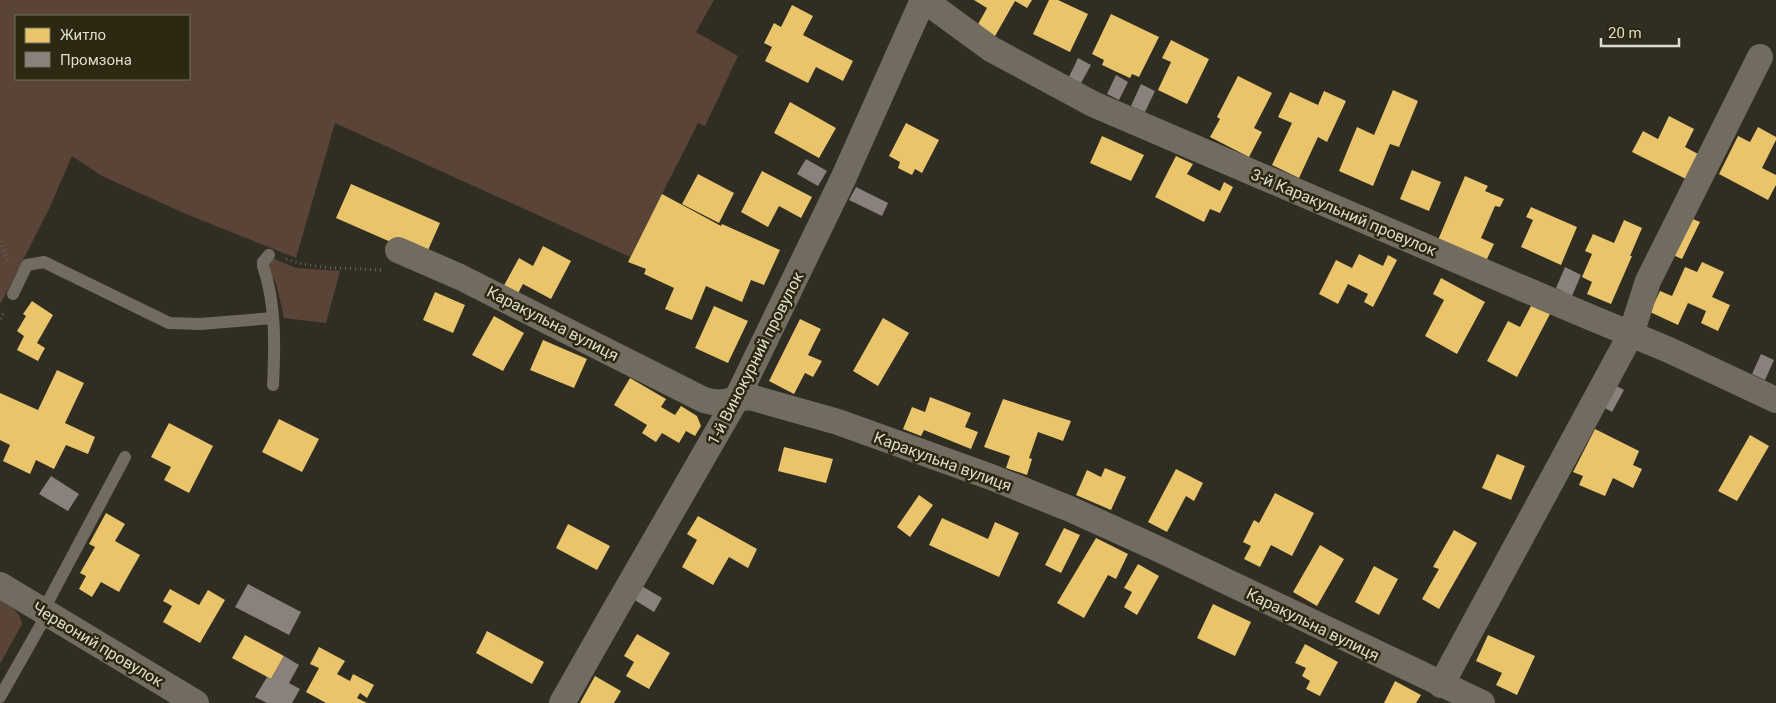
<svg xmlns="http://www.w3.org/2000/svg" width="1776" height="703" font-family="Roboto,sans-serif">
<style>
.green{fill:#5a4438;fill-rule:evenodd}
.homes{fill:#e9c46a}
.industry{fill:#8a817c}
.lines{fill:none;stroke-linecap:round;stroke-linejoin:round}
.path{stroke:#676359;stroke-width:3;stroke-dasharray:1 4;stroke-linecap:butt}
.lane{stroke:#726b60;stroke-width:12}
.street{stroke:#726b60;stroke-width:26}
.labels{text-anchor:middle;stroke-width:5;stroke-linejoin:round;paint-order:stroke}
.street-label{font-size:16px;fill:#dedccf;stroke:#2c2812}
</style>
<rect width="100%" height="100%" fill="#302e22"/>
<path class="green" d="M 0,0 L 714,0 L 696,32 L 738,56 L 705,126 L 698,123 L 630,257 L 335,123 L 296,258 L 186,214 L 102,176 L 72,156 L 49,209 L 1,303 L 0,302 ZM 16,16 L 189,16 L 189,79 L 16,79 Z
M 272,258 L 296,268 L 340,271 L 326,323 L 284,318 L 276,283 L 268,268 Z
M 0,600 C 10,606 20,611 22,624 L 0,664 Z"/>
<path class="homes" d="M 974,0 L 1032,0 L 1027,8 L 1015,1 L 995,36 L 977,26 L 987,8 Z
M 1049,0 L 1058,0 L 1088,14 L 1070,52 L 1033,34 Z
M 792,5 L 813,16 L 803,35 L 853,61 L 843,81 L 816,67 L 808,83 L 765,61 L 772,47 L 764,43 L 774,23 L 781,27 Z
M 1111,14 L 1159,37 L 1139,77 L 1132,74 L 1130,78 L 1102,65 L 1104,60 L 1092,54 Z
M 1171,40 L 1209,59 L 1187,104 L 1158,90 L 1171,62 L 1162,58 Z
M 1238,76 L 1272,93 L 1254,128 L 1262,132 L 1249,157 L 1210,137 L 1220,119 L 1217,117 Z
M 1393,90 L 1418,101 L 1399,147 L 1390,144 L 1373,186 L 1339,171 L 1357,127 L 1374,135 Z
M 1324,91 L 1346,101 L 1327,142 L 1318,137 L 1299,178 L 1272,165 L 1292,123 L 1278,117 L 1290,92 L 1318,105 Z
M 790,102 L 836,128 L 819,158 L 774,133 Z
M 1669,116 L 1694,129 L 1685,147 L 1698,154 L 1686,179 L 1632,152 L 1643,131 L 1658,139 Z
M 906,123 L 939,140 L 922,173 L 915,169 L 912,175 L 898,168 L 900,162 L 889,156 Z
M 1758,127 L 1776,137 L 1776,140 L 1762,168 L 1776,175 L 1776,185 L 1768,200 L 1719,174 L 1738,136 L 1750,142 Z
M 1102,136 L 1144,155 L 1131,181 L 1090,163 Z
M 1176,156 L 1193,164 L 1187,174 L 1220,191 L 1224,182 L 1233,187 L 1220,213 L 1210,209 L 1204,222 L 1155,197 Z
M 1412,170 L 1441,182 L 1429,211 L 1400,199 Z
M 762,171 L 812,197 L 801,218 L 779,206 L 768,227 L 741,212 Z
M 698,174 L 734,193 L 719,223 L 682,204 Z
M 1465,176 L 1488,186 L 1485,191 L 1504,199 L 1500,207 L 1495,206 L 1481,238 L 1494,244 L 1486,261 L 1438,240 Z
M 351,184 L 440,223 L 425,257 L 336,218 Z
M 662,194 L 721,226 L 722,224 L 780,250 L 764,285 L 751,280 L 742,302 L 706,286 L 692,320 L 665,309 L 674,288 L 644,274 L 646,269 L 628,262 Z
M 1531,207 L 1577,227 L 1561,265 L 1521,247 L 1533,220 L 1526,217 Z
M 1688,217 L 1700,222 L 1682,259 L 1666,252 Z
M 1624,220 L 1642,228 L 1630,256 L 1632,256 L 1611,304 L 1587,294 L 1592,282 L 1582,277 L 1592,254 L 1585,251 L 1593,234 L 1614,243 Z
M 543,246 L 571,261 L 551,299 L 523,284 L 516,297 L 502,289 L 519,258 L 533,266 Z
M 1359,254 L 1383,266 L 1388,255 L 1397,260 L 1373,307 L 1364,302 L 1368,294 L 1348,284 L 1338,304 L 1319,294 L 1336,260 L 1352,268 Z
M 1702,262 L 1724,272 L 1712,297 L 1730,305 L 1718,331 L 1701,323 L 1706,311 L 1688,303 L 1678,325 L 1650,312 L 1660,291 L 1672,296 L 1685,267 L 1697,272 Z
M 1441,278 L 1485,302 L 1457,354 L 1425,336 L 1444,300 L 1433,294 Z
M 435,292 L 465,305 L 453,333 L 423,320 Z
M 32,301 L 53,315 L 37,343 L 45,348 L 38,361 L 17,350 L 24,336 L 17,331 L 26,316 L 23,314 Z
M 714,306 L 748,321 L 728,363 L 695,348 Z
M 1531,306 L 1550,314 L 1517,377 L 1487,361 L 1508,321 L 1520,327 Z
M 494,316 L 524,333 L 503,371 L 472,355 Z
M 883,318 L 909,333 L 878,386 L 853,371 Z
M 800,319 L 821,329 L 808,355 L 822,361 L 813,377 L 805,373 L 794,394 L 769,381 Z
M 543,340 L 587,359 L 574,388 L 530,370 Z
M 57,370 L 84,383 L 65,423 L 95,437 L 88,454 L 66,445 L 54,469 L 36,460 L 30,474 L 3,461 L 10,445 L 0,440 L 0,393 L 38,410 Z
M 630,378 L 666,399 L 661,407 L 675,415 L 681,406 L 697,416 L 701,426 L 695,436 L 686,431 L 679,443 L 662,433 L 656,442 L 642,433 L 647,425 L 614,405 Z
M 930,397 L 971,413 L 965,427 L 978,432 L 971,449 L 924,430 L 921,436 L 903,429 L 912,407 L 925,412 Z
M 1003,399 L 1071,421 L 1063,441 L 1038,432 L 1029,458 L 1032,459 L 1027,475 L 1006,468 L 1010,456 L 984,447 Z
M 279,419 L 319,439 L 302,472 L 262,452 Z
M 169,423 L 213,446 L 189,493 L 164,480 L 171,467 L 151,457 Z
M 1595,429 L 1639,451 L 1633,465 L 1642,469 L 1633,488 L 1613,478 L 1605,496 L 1579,485 L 1583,476 L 1573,472 Z
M 1750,435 L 1769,446 L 1737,501 L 1718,491 Z
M 784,447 L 833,459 L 826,483 L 778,471 Z
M 1497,454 L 1525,466 L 1511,500 L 1482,488 Z
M 1105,468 L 1126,477 L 1111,510 L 1076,495 L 1087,470 L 1101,477 Z
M 1176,469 L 1203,483 L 1194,501 L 1186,496 L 1167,532 L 1148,522 Z
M 1275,493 L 1314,513 L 1292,556 L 1271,545 L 1260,567 L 1244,559 L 1251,546 L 1243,542 L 1254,520 L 1259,523 Z
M 919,495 L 933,505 L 910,537 L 897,527 Z
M 106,513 L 125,524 L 115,541 L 140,555 L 119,592 L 101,582 L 92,597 L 79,589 L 86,576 L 80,573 L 95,547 L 89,544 Z
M 698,516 L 757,549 L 748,568 L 729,557 L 713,585 L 682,567 L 697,540 L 687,534 Z
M 942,518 L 988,539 L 995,522 L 1019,533 L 999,577 L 929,545 Z
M 568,524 L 610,546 L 597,570 L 556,548 Z
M 1064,528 L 1080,535 L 1061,573 L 1045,565 Z
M 1454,530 L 1477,543 L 1439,609 L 1422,599 L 1439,569 L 1433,567 Z
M 1096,538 L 1128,554 L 1116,579 L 1108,575 L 1084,618 L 1057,603 Z
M 1320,545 L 1344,559 L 1317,606 L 1293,592 Z
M 1138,564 L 1159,576 L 1137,615 L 1124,607 L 1132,592 L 1124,588 Z
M 1374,566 L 1398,579 L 1379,615 L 1355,602 Z
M 170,589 L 199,605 L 208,590 L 225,600 L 200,643 L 163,622 L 172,606 L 163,601 Z
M 1213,604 L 1251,622 L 1235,656 L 1197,638 Z
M 487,631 L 544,662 L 532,684 L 476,653 Z
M 637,634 L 670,653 L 649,689 L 626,676 L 634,662 L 624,656 Z
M 245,635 L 284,656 L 271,679 L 232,658 Z
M 1488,635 L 1535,656 L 1517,695 L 1496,685 L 1502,673 L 1476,661 Z
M 1305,644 L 1338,662 L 1320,696 L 1306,689 L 1310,681 L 1302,676 L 1306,668 L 1295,663 Z
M 319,647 L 345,661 L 337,674 L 350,681 L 353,674 L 374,685 L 367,698 L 360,693 L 357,698 L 367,703 L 326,703 L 306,692 L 319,668 L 310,664 Z
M 595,676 L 621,691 L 614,703 L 580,703 Z
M 1395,681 L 1421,695 L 1416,703 L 1384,703 Z"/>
<path class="industry" d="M 1078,58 L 1091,65 L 1081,83 L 1069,77 Z
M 1116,75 L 1128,82 L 1119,100 L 1107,94 Z
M 1141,84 L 1155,91 L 1145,112 L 1131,106 Z
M 806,159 L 827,171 L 818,186 L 797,174 Z
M 856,187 L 888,203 L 882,216 L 849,200 Z
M 1565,267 L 1581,275 L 1572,296 L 1556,288 Z
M 1761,354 L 1774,360 L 1765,380 L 1752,374 Z
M 1608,381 L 1624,390 L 1612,412 L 1596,403 Z
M 51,476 L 79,494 L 68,511 L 39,494 Z
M 248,584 L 301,612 L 289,635 L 235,607 Z
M 640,585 L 662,598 L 654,612 L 633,599 Z
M 284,656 L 299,665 L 289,683 L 300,689 L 292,703 L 267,703 L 255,697 L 267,677 L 271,679 Z"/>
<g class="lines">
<path class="path" d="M 0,241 L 8,261
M 286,259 C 317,270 349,268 381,270
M 0,319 L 5,310"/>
<path class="lane" d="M 269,255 L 263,262 L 263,266 C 276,304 275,345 273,385
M 13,294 L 27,265 L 44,262 L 169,323 L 200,324 L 273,318
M 43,611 L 125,457
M 0,697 L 47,614"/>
<path class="street" d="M 924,0 L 991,49 L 1093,104 L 1573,310 L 1669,350 L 1776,400
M 398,250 L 460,277 L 704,400 C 725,406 730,399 750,397 L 838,422 L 991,477 L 1070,509 L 1154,547 L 1482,703
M 0,585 L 196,703
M 1441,685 L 1631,334 L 1648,281 L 1760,57
M 562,703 L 612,615 L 737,398 L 843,179 L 923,0"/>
</g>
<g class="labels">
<g class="street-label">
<text transform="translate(1344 212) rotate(23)" y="6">3-й Каракульний провулок</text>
<text transform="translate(553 323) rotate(27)" y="6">Каракульна вулиця</text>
<text transform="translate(755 358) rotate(-63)" y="6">1-й Винокурний провулок</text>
<text transform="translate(943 461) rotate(20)" y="6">Каракульна вулиця</text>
<text transform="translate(1313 624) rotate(26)" y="6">Каракульна вулиця</text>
<text transform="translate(98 644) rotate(31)" y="6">Червоний провулок</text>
</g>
</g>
<rect x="15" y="15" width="175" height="65" fill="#2c2812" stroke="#73705e"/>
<rect x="25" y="28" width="25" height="15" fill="#e9c46a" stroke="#73705e"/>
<text x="60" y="40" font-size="15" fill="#dedccf">Житло</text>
<rect x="25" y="52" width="25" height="15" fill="#8a817c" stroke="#73705e"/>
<text x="60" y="65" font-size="15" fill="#dedccf">Промзона</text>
<path d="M1601 38v8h78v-8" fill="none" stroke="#dedccf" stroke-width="2.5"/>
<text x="1608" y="38" font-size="15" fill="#dedccf" stroke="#2c2812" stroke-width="4" paint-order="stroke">20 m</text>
</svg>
